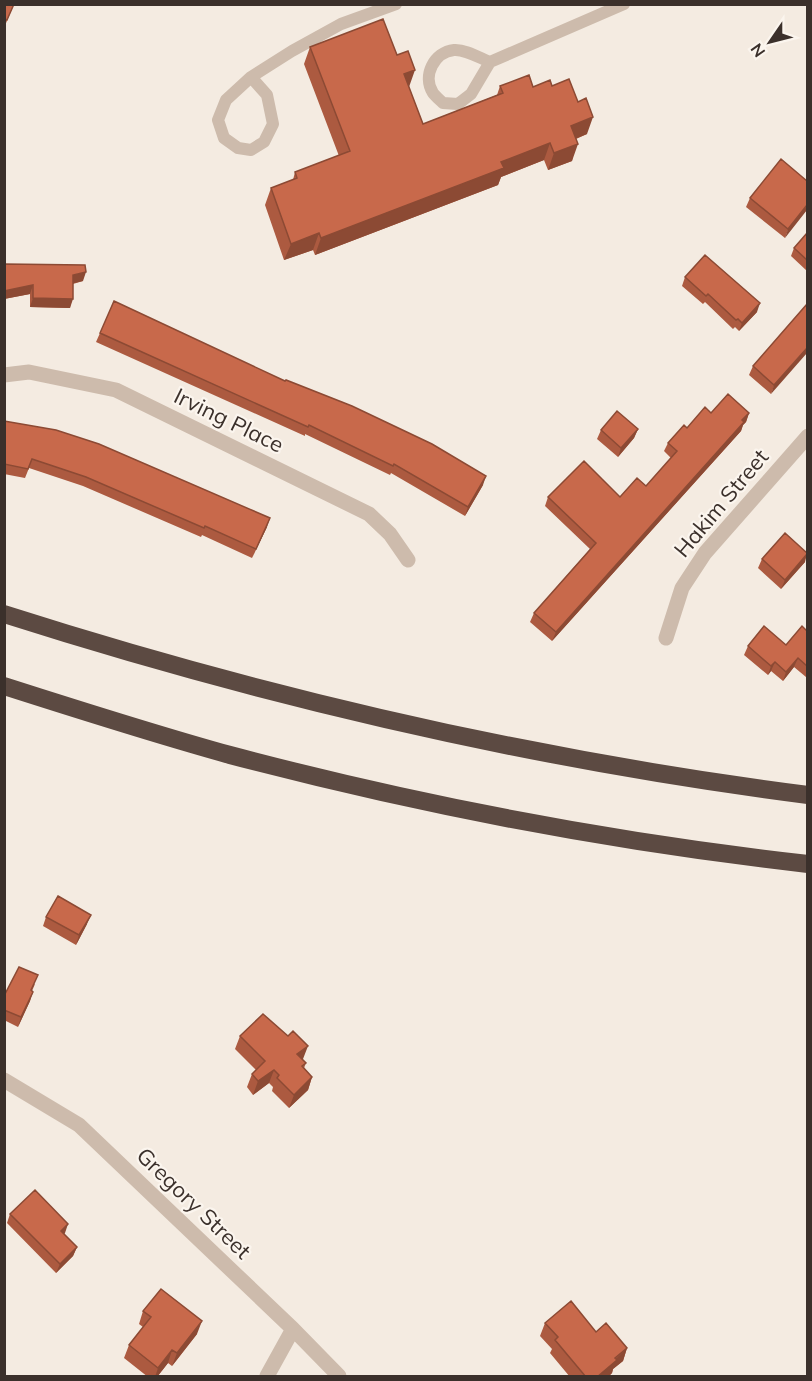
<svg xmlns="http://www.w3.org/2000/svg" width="812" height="1381" font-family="Mulish,sans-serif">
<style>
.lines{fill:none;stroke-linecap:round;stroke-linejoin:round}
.lane{stroke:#cdbbac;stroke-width:12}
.street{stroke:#cdbbac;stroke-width:15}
.highway{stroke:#5c4a42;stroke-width:18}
.wall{fill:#ac5a40}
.shaded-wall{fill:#8c4a34}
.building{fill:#c8694b;stroke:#8c4a34;stroke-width:1.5}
.labels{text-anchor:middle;stroke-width:4.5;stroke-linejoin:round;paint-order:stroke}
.street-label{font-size:22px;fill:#3b302b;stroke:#fbf5ee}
</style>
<rect width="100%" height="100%" fill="#f4ebe1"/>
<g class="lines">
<path class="lane" d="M 490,62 C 480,58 465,49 454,50 C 434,52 422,76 433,93 C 435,96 440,100 443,103 L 458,104 L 471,94 L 490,62 L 624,4
M 251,77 L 267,95 L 273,124 L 264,142 L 251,150 L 238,148 L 224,138 L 218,120 L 226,100 L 251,77 L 292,51 L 341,24 L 396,4"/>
<path class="street" d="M 4,375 L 29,372 L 116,390 L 369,514 L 390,534 L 408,560
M 666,638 L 682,588 L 705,553 L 808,436
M 4,1080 L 79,1125 L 293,1329 L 339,1376
M 267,1376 L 293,1329"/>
<path class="highway" d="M 4,614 C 267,698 534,760 808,795
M 4,686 C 79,710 154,734 230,755 C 419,805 613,842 808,864"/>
</g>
<path class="wall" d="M 4,4 L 14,4 L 4,28 Z
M 310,47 L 409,87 L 423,124 L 497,95 L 500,86 L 552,86 L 587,134 L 576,139 L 572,161 L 548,170 L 544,160 L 501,177 L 498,185 L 315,255 L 313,250 L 284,260 L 265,205 L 271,188 L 293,180 L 295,172 L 339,156 L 304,64 Z
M 807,181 L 785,238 L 746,207 L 750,198 Z
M 807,233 L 807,271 L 791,256 L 794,248 Z
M 4,264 L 83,281 L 73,284 L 70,308 L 30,307 L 30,294 L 4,299 Z
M 685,277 L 757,312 L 739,331 L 735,327 L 733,329 L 705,302 L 703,304 L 682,286 Z
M 807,304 L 771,394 L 749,375 L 753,366 Z
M 100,333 L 483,485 L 465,516 L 391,473 L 390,475 L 305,434 L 305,436 L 96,342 Z
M 711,413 L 749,413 L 746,422 L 743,425 L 741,431 L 552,641 L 530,622 L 534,613 L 590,549 L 545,506 L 548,497 L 620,497 L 646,486 L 671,458 L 664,451 L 668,443 L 687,428 Z
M 4,421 L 267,527 L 252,558 L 202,535 L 201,537 L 83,486 L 29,468 L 25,478 L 4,474 Z
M 638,429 L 634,438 L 618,457 L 597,439 L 601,430 Z
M 762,559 L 805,562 L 781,589 L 758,568 Z
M 807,631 L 807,672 L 806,677 L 794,667 L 783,681 L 771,671 L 768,675 L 744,655 L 748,646 L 786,645 Z
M 46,917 L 87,924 L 76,945 L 43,926 Z
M 35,984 L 32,991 L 30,1001 L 18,1027 L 4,1020 L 4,996 Z
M 240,1036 L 288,1036 L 303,1059 L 303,1060 L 306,1063 L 304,1068 L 312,1077 L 308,1090 L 289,1108 L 272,1091 L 273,1087 L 269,1083 L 253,1095 L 247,1087 L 252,1074 L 256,1070 L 235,1049 Z
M 10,1214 L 65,1233 L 64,1234 L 77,1247 L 73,1256 L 56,1273 L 7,1223 Z
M 143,1311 L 197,1334 L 172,1366 L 168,1363 L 157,1377 L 148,1377 L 124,1358 L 129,1345 L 143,1327 L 139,1324 Z
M 545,1323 L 596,1332 L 627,1348 L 623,1361 L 613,1369 L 612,1373 L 608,1377 L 570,1377 L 550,1353 L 552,1349 L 540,1336 Z"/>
<path class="shaded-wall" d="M 415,70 L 409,87 L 404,74 Z
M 593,117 L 587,134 L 565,143 L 571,126 Z
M 550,143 L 544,160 L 501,177 L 498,185 L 315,255 L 321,238 L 501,162 Z
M 578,144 L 572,161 L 548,170 L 554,153 Z
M 807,205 L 807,210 L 785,238 L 788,229 Z
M 319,233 L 313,250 L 284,260 L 291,244 Z
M 86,272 L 83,281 L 70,284 L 73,275 Z
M 33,285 L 30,294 L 4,299 L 4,291 Z
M 33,298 L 73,299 L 70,308 L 30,307 Z
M 760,303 L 757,312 L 739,331 L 742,323 Z
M 807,348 L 807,353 L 771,394 L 774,385 Z
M 749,413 L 746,422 L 743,425 L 741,431 L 552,641 L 556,632 Z
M 638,429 L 634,438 L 618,457 L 621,448 Z
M 486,476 L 483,485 L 465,516 L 468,507 Z
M 270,518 L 267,527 L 252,558 L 256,549 Z
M 807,554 L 805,562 L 781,589 L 785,580 Z
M 798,658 L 794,667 L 783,681 L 786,672 Z
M 775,662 L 771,671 L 768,675 L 771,666 Z
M 91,915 L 87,924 L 76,945 L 79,935 Z
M 33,992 L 30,1001 L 18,1027 L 21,1017 Z
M 308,1046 L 303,1059 L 292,1067 L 297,1054 Z
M 274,1070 L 269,1083 L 253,1095 L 258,1081 Z
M 312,1077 L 308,1090 L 289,1108 L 294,1095 Z
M 68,1224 L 65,1233 L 57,1240 L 61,1231 Z
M 77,1247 L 73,1256 L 56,1273 L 60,1264 Z
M 202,1321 L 197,1334 L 172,1366 L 177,1353 Z
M 627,1348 L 623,1361 L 613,1369 L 612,1373 L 608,1377 L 597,1377 Z
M 172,1350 L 168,1363 L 157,1377 L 155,1377 L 158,1368 Z"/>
<path class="building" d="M 4,4 L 14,4 L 7,20 L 4,18 Z
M 383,19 L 397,55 L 408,51 L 415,70 L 404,74 L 423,124 L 503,93 L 500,86 L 529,75 L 533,87 L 550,80 L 552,86 L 569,79 L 578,102 L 586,98 L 593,117 L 571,126 L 578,144 L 554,153 L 550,143 L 501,162 L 504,168 L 321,238 L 319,233 L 291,244 L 271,188 L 297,178 L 295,172 L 350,151 L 310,47 Z
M 781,159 L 807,181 L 807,205 L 788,229 L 750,198 Z
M 807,233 L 807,260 L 794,248 Z
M 705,255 L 760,303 L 742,323 L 738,319 L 736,320 L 708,294 L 706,296 L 685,277 Z
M 4,264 L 85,265 L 86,272 L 73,275 L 73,299 L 33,298 L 33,285 L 4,291 Z
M 114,301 L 285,381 L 286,380 L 352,406 L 432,444 L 486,476 L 468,507 L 394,464 L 393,466 L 309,425 L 308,427 L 100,333 Z
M 807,304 L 807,348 L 774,385 L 753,366 Z
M 728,394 L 749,413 L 742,420 L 744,422 L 556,632 L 534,613 L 596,543 L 548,497 L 584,461 L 620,497 L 637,478 L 646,486 L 677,451 L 668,443 L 684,425 L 687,428 L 705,407 L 711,413 Z
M 617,411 L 638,429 L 621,448 L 601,430 Z
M 4,421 L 56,430 L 99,444 L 270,518 L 256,549 L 205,526 L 204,528 L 86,477 L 32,459 L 28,469 L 4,464 Z
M 785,533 L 807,553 L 807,554 L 785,580 L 762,559 Z
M 764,626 L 786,645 L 802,626 L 807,631 L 807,666 L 798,658 L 786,672 L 775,662 L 771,666 L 748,646 Z
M 58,896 L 91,915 L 79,935 L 46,917 Z
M 19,967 L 38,975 L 31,990 L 33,992 L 21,1017 L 4,1010 L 4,996 Z
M 263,1014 L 288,1036 L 293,1031 L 308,1046 L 297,1054 L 306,1063 L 302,1066 L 312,1077 L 294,1095 L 277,1078 L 279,1075 L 274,1070 L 258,1081 L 252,1074 L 265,1061 L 240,1036 Z
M 35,1190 L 68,1224 L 61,1231 L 77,1247 L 60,1264 L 10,1214 Z
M 161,1289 L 202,1321 L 177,1353 L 172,1350 L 158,1368 L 129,1345 L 151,1317 L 143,1311 Z
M 571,1301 L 596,1332 L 606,1323 L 627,1348 L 615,1358 L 617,1360 L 597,1377 L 586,1377 L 555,1340 L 558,1337 L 545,1323 Z"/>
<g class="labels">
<g class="street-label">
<text transform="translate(229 420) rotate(26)" y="8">Irving Place</text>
<text transform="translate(721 503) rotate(-50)" y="8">Hakim Street</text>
<text transform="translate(194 1203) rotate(44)" y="8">Gregory Street</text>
</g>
</g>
<rect width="812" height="1381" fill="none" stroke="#3b302b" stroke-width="12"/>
<g transform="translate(770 42) rotate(235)" stroke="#fbf5ee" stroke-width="4.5" paint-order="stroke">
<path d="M0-4.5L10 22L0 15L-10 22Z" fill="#3b302b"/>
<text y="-9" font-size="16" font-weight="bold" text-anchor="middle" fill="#3b302b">N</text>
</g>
</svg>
